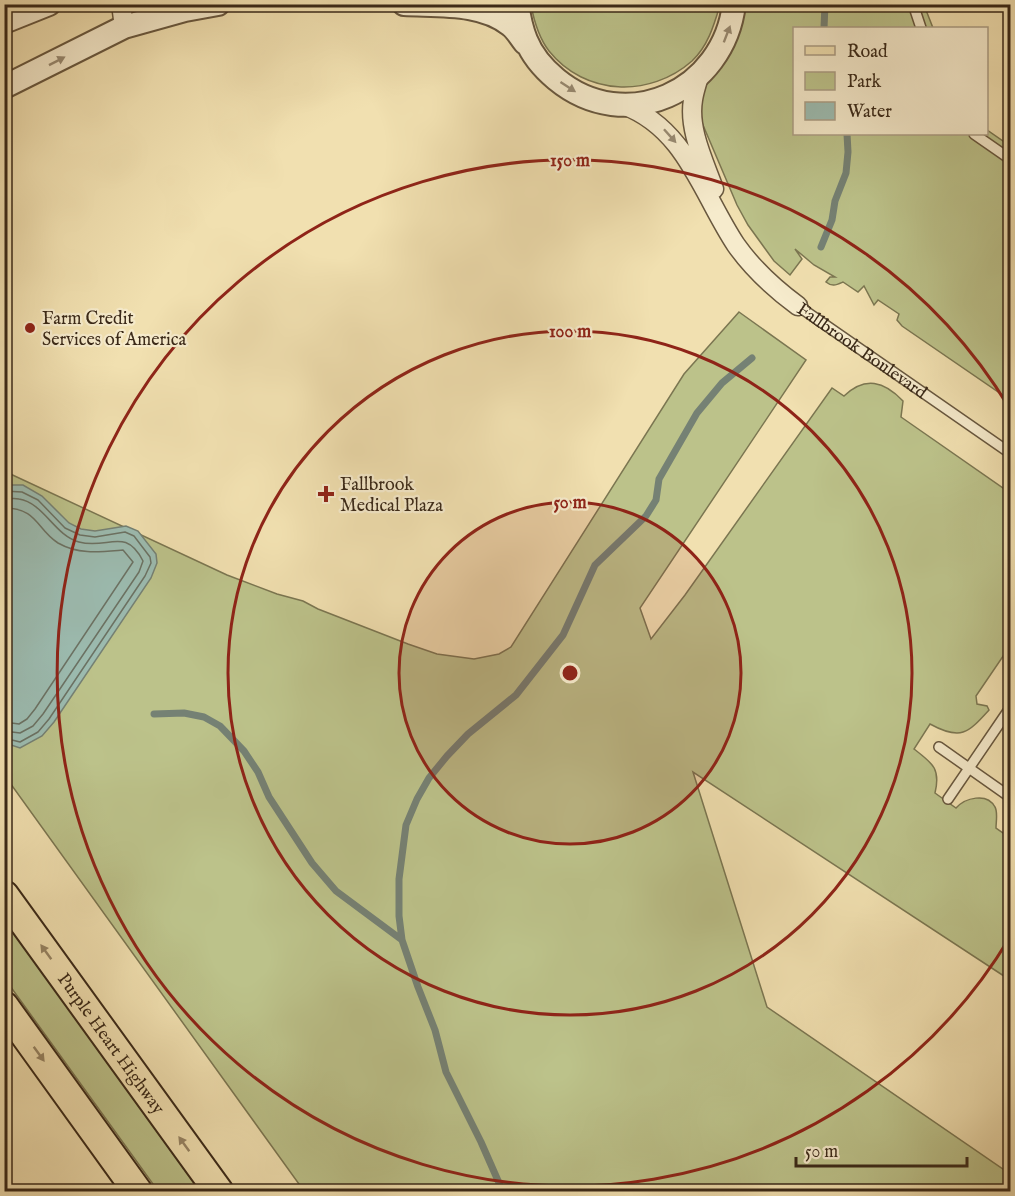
<svg xmlns="http://www.w3.org/2000/svg" width="1015" height="1196" font-family="'IM FELL English',serif">
<style>
.green{fill:#bcc28a;stroke:#7b7651;stroke-width:1.5}
.water{fill:#9cbcb1;stroke:#758174;stroke-width:1.5}
.lines{fill:none;stroke-linecap:round;stroke-linejoin:round}
.shore{stroke:#6b7264;stroke-width:1.5}
.stream{stroke:#758174;stroke-width:7}
.service-casing{stroke:#68573e;stroke-width:12}
.minor-casing{stroke:#68573e;stroke-width:21}
.tertiary-casing{stroke:#68573e;stroke-width:26}
.primary-casing{stroke:#3a2918;stroke-width:32}
.service{stroke:#f6ebcc;stroke-width:9}
.minor{stroke:#f6ebcc;stroke-width:18}
.tertiary{stroke:#f6ebcc;stroke-width:22}
.primary{stroke:#f1e0b0;stroke-width:28}
.oneway{fill:#988a72}
.oneway2{fill:#968464}
.ring{fill:none;stroke:#8f2418;stroke-width:3}
.poi-dot{fill:#8f2418;stroke:#f6ebcc;stroke-width:2}
.labels{text-anchor:middle;stroke-width:4.5;stroke-linejoin:round;paint-order:stroke}
.poi-label{font-size:18px;fill:#3a2918;stroke:#f6ebcc;text-anchor:start}
.street-label{font-size:18px;fill:#3a2918;stroke:#f6ebcc}
.centre{fill:#8f2418;stroke:#f6ebcc;stroke-width:3}
.ring-label{font-size:18px;text-anchor:middle;font-weight:bold;fill:#8f2418;stroke:#f6ebcc;stroke-width:4.5;stroke-linejoin:round;paint-order:stroke}
</style>
<rect width="100%" height="100%" fill="#f1e0b0"/>
<filter id="stains"><feTurbulence type="fractalNoise" baseFrequency=".00333" numOctaves="4"/><feColorMatrix values="0 0 0 0 .2 0 0 0 0 .09 0 0 0 0 .02 0 0 0 .5 -.17"/></filter>
<radialGradient id="worn" r=".72"><stop offset=".6" stop-color="#630" stop-opacity="0"/><stop offset="1" stop-color="#630" stop-opacity=".3"/></radialGradient>
<path class="green" d="M 531,5 L 531,4 L 720,5 C 714,25 708,46 692,61 C 650,98 585,96 549,51 C 539,38 534,21 531,5 Z
M 743,5 L 924,5 L 933,28 L 794,28 L 794,134 L 986,134 L 987,130 L 1010,146 L 1010,400 L 902,326 L 897,320 L 899,314 L 878,300 L 874,305 L 864,286 L 858,292 L 843,282 C 836,285 832,287 826,282 L 830,277 L 835,277 L 814,265 L 795,249 L 802,259 L 790,275 L 774,261 L 748,225 L 737,205 L 700,118 L 702,92 Z
M 739,312 L 806,360 L 640,608 L 651,639 L 685,595 L 832,388 L 844,396 C 865,376 884,381 903,401 L 901,417 L 1010,493 L 1010,646 L 976,696 L 977,704 L 987,706 L 989,710 C 968,733 961,741 930,724 L 914,749 C 932,763 941,768 935,793 L 956,808 C 965,798 987,792 995,807 C 998,812 996,822 996,828 L 1010,838 L 1010,980 L 693,772 L 767,1007 L 1010,1174 L 1010,1191 L 304,1191 L 5,776 L 4,471 L 227,575 L 277,594 L 303,601 L 318,609 L 408,644 L 437,654 L 474,659 L 499,654 L 511,647 L 684,374 Z
M 4,921 L 5,921 L 200,1191 L 158,1191 L 5,979 Z"/>
<path class="water" d="M 5,485 L 23,485 L 42,496 L 69,523 L 81,529 L 95,531 L 126,526 L 138,531 L 156,554 L 157,563 L 151,578 L 54,722 L 42,736 L 20,748 L 5,743 Z"/>
<g class="lines">
<path class="shore" d="M 4,491 L 22,492 L 38,500 L 65,528 L 80,535 L 95,537 L 125,532 L 134,536 L 150,557 L 151,563 L 145,576 L 49,719 L 38,732 L 20,742 L 4,738
M 4,499 C 9,499 14,498 19,499 C 44,503 54,535 79,542 C 108,550 125,526 143,561 L 139,572 L 43,714 L 33,726 L 20,733 L 4,731
M 4,508 C 38,508 36,529 58,543 C 79,555 100,552 123,550 L 133,562 L 35,709 L 27,719 L 19,724 L 4,722"/>
<path class="stream" d="M 824,28 L 825,4
M 821,247 L 832,220 L 835,201 L 846,173 L 848,152 L 847,134
M 154,714 L 184,713 L 204,717 L 220,726 L 244,751 L 258,772 L 269,797 L 312,863 L 336,891 L 402,940
M 503,1192 L 481,1142 L 446,1072 L 435,1030 L 418,987 L 402,940 L 399,916 L 399,879 L 406,825 L 417,799 L 429,778 L 447,756 L 468,734 L 516,695 L 563,635 L 595,565 L 646,516 L 656,500 L 659,479 L 697,413 L 722,383 L 752,358"/>
<g class="service-casing">
<g id="service">
<path d="M 913,4 L 921,28"/>
<path d="M 974,134 L 1010,159"/>
<path id="s1" d="M 798,306 L 1010,453"/>
<path d="M 939,747 L 1010,797"/>
<path d="M 948,799 L 1010,708"/>
</g>
</g>
<g class="minor-casing">
<path id="minor" d="M 121,4 L 124,27
M 699,76 C 697,84 694,92 693,100 C 688,129 704,161 714,189
M 623,105 C 686,128 702,194 736,245 C 753,269 775,289 798,306"/>
</g>
<g class="tertiary-casing">
<path id="tertiary" d="M 404,4 C 438,6 482,2 510,25 C 516,29 520,37 525,43
M 517,4 C 519,17 521,28 526,40 C 532,55 544,69 556,79 C 626,137 724,91 734,4
M 4,22 L 49,4
M 4,87 L 124,27 L 185,10 L 218,4"/>
</g>
<g class="primary-casing">
<g id="primary">
<path id="s2" d="M 4,895 L 219,1192"/>
<path d="M 4,1006 L 138,1192"/>
</g>
</g>
<use href="#service" class="service"/>
<use href="#minor" class="minor"/>
<use href="#tertiary" class="tertiary"/>
<use href="#primary" class="primary"/>
</g>
<defs><path id="oneway-solid" d="M-6-.8H1V-3.2L6.5 0L1 3.2V.8H-6Z" transform="scale(1.5)"/></defs>
<g class="oneway">
<use href="#oneway-solid" transform="translate(727 34) rotate(-69)"/>
<use href="#oneway-solid" transform="translate(57 61) rotate(-27)"/>
<use href="#oneway-solid" transform="translate(568 87) rotate(33)"/>
<use href="#oneway-solid" transform="translate(670 136) rotate(48)"/>
</g>
<g class="oneway2">
<use href="#oneway-solid" transform="translate(46 952) rotate(-126)"/>
<use href="#oneway-solid" transform="translate(39 1054) rotate(54)"/>
<use href="#oneway-solid" transform="translate(184 1144) rotate(-126)"/>
</g>
<circle cx="570" cy="673" r="171" fill="#8f2418" fill-opacity=".12"/>
<g class="ring">
<circle cx="570" cy="673" r="171"/>
<circle cx="570" cy="673" r="342"/>
<path d="M1010 937A513 513 0 1 1 1010 409"/>
</g>
<g class="poi-dot">
<circle cx="30" cy="328" r="6"/>
<path d="M323 485h6v6h6v6h-6v6h-6v-6h-6v-6h6z"/>
</g>
<g class="labels">
<g class="poi-label">
<text x="42" y="324">Farm Credit<tspan x="42" dy="21">Services of America</tspan></text>
<text x="340" y="490">Fallbrook<tspan x="340" dy="21">Medical Plaza</tspan></text>
</g>
<g class="street-label">
<text dy="6" stroke="none"><textPath href="#s1" startOffset="78">Fallbrook Boulevard</textPath></text>
<text dy="6" stroke="none"><textPath href="#s2" startOffset="183">Purple Heart Highway</textPath></text>
</g>
</g>
<circle cx="570" cy="673" r="9" class="centre"/>
<g class="ring-label">
<text x="570" y="166">150 m</text>
<text x="570" y="337">100 m</text>
<text x="570" y="508">50 m</text>
</g>
<rect width="1015" height="1196" fill="none" stroke="#f1e0b0" stroke-width="24"/>
<rect x="6" y="6" width="1003" height="1184" fill="none" stroke="#3a2918" stroke-width="3"/>
<rect x="12" y="12" width="991" height="1172" fill="none" stroke="#3a2918" stroke-width="1.5"/>
<rect x="793" y="27" width="195" height="108" fill="#f6ebcc" stroke="#ab9d84" stroke-width="1.5"/>
<rect x="805" y="46" width="30" height="9" fill="#f1e0b0" stroke="#ab9d84" stroke-width="1.5"/>
<text x="847" y="57" font-size="18" fill="#3a2918">Road</text>
<rect x="805" y="72" width="30" height="18" fill="#bcc28a" stroke="#ab9d84" stroke-width="1.5"/>
<text x="847" y="87" font-size="18" fill="#3a2918">Park</text>
<rect x="805" y="102" width="30" height="18" fill="#9cbcb1" stroke="#ab9d84" stroke-width="1.5"/>
<text x="847" y="117" font-size="18" fill="#3a2918">Water</text>
<path d="M796 1157v9h171v-9" fill="none" stroke="#3a2918" stroke-width="3"/>
<text x="805" y="1157" font-size="18" fill="#3a2918" stroke="#f6ebcc" stroke-width="4.5" paint-order="stroke">50 m</text>
<rect width="100%" height="100%" filter="url(#stains)"/>
<rect width="100%" height="100%" fill="url(#worn)"/>
</svg>
